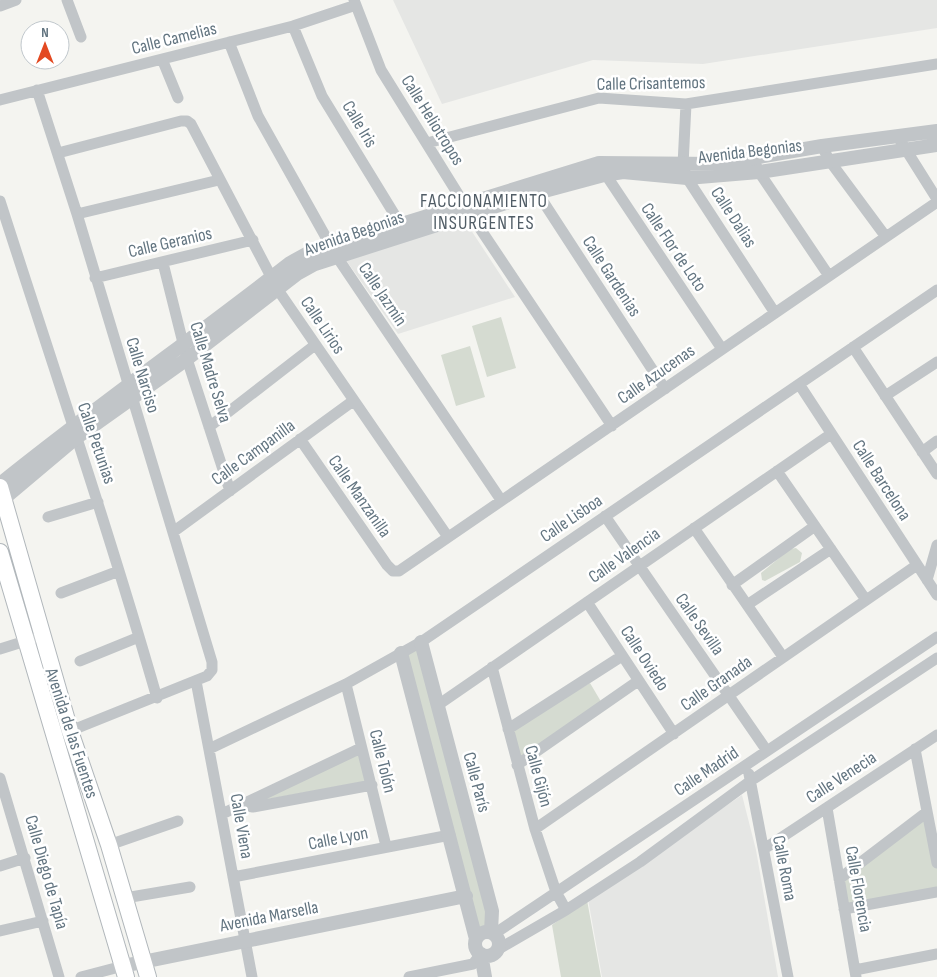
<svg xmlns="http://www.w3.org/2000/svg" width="937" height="977" font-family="'Sofia Sans Condensed',sans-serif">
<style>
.built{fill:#e5e6e4}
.green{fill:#d5dbd1}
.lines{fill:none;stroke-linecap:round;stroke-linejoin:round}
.secondary-casing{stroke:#b1b7bb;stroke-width:18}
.minor{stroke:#c1c5c8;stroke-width:11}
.tertiary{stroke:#c1c5c8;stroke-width:14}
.secondary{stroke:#fff;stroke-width:16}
.labels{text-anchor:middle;stroke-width:5;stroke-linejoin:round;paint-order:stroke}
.street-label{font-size:18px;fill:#637581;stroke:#fff}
.neighbourhood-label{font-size:19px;letter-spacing:1px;fill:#515d66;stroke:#fff}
</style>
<rect width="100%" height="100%" fill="#f4f4f0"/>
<path class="built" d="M 393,0 L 937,0 L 937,28 L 703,64 L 593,60 L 442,104 Z
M 465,221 L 515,297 L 398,334 L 346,260 Z
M 742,795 L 756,850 L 778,977 L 602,977 L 588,899 Z"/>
<path class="green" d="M 501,317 L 516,368 L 487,377 L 472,326 Z
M 470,346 L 485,397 L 456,406 L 441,355 Z
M 796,548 L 802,553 L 800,562 L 765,581 L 762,580 L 761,573 L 790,549 Z
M 421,642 L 492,924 L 480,934 L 401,653 Z
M 590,683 L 603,705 L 518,764 L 509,730 Z
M 359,752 L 367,781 L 253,802 Z
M 927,812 L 937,863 L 937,892 L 844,909 L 839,879 Z
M 587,900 L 601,977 L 561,977 L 552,925 Z"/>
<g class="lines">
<g class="secondary-casing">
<path id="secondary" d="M 0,487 L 70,731 L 109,845 L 148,977
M 0,552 L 126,977"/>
</g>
<path class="minor" d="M 67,0 L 81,37
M 354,0 L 381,70 L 471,215 L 612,426
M 0,6 L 16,0
M 293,26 L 322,96 L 404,230
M 229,42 L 258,116 L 337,257 L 501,500
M 162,59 L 178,98
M 37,90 L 77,214 L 212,662 L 212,670 L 207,676 L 70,731
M 0,100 L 293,26 L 356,5
M 686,104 L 683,165 L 687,178 L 775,313
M 898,137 L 937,199
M 427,143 L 599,98 L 686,104 L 937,64
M 822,146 L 829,160 L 886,237
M 58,153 L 181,121 L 187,121 L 191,124 L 278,290 L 448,537
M 753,158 L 759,172 L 829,276
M 602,169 L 722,349
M 533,186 L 665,389
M 0,201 C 53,366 109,531 157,698
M 77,214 L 219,180
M 163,263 L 187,359 L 230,491
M 95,278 L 253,240
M 853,347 L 937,474
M 799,384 L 937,595
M 885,396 L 937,362
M 209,427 L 315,345
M 300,439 L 387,565 L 393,571 L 399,571 L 937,202
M 922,452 L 937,441
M 777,471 L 866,600
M 605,516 L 767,751
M 48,517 L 98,502
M 694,528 L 783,657
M 173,532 L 353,401
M 927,580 L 937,545
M 732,585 L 815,526
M 61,593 L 119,571
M 587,602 L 674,734
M 747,605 L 831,549
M 0,649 L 32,639
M 80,661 L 139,637
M 492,667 L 535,829 L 556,892 L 566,910
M 196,681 L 252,977
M 346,684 L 386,846
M 438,705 L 831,434
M 508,729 L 622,656
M 209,749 L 346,684 L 421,642 L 937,290
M 915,749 L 937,863
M 517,765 L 638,681
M 749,774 L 788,977
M 0,778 L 59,977
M 242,805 L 253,807 L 372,785
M 827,808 L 856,977
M 222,814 L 361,748
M 535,829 L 917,565
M 109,845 L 178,821
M 764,849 L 937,735
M 0,866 L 25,858
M 233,877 L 450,835
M 839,879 L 927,812
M 125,898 L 190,887
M 844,909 L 937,892
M 0,931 L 43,921
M 494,934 L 937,637
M 497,950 L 566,910 L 640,862 L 752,780 L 937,658
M 855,970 L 937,954
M 81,977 L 123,966
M 409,977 L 473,964 L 481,954"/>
<path class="tertiary" d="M 0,484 C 94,408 194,338 290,263 L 308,253 L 599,163 L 718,164 L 822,146 L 937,131
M 0,502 L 76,438 L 187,359 L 297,274 L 315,264 L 537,193 L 604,175 L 623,172 L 687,178 L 759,172 L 937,145
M 421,642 L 492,911 L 491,932
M 401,653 L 476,939
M475 944a12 12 0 1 1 24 0a12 12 0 1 1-24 0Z
M 481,954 L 485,977
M 123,966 L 466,896"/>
<use href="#secondary" class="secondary"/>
</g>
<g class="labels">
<g class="street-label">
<text transform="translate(174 38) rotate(-14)" y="6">Calle Camelias</text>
<text transform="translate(651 83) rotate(-1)" y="6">Calle Crisantemos</text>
<text transform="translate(433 120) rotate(58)" y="6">Calle Heliotropos</text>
<text transform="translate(360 124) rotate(59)" y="6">Calle Iris</text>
<text transform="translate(750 151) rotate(-7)" y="6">Avenida Begonias</text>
<text transform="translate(734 217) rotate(57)" y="6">Calle Dalias</text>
<text transform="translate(354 233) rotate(-19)" y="6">Avenida Begonias</text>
<text transform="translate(170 242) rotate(-13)" y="6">Calle Geranios</text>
<text transform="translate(674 247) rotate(56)" y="6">Calle Flor de Loto</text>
<text transform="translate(612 276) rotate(57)" y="6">Calle Gardenias</text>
<text transform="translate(383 294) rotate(56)" y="6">Calle Jazmín</text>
<text transform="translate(323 325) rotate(56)" y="6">Calle Lirios</text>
<text transform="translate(211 372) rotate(73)" y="6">Calle Madre Selva</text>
<text transform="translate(656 374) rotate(-35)" y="6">Calle Azucenas</text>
<text transform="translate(143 375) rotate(73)" y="6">Calle Narciso</text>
<text transform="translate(97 443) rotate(71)" y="6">Calle Petunias</text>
<text transform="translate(253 452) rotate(-36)" y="6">Calle Campanilla</text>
<text transform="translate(882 480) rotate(57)" y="6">Calle Barcelona</text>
<text transform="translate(360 496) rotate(55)" y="6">Calle Manzanilla</text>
<text transform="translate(571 518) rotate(-34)" y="6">Calle Lisboa</text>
<text transform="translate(624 555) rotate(-35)" y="6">Calle Valencia</text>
<text transform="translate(700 624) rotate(55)" y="6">Calle Sevilla</text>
<text transform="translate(645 658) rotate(57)" y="6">Calle Oviedo</text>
<text transform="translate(716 683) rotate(-35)" y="6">Calle Granada</text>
<text transform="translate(72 733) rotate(72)" y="6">Avenida de las Fuentes</text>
<text transform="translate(383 761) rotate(76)" y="6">Calle Tolón</text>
<text transform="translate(706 771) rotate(-34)" y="6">Calle Madrid</text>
<text transform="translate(539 776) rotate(75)" y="6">Calle Gijón</text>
<text transform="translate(841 777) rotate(-33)" y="6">Calle Venecia</text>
<text transform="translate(477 782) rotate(75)" y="6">Calle París</text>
<text transform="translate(242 826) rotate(80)" y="6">Calle Viena</text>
<text transform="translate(338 838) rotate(-11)" y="6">Calle Lyon</text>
<text transform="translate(785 868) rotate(79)" y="6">Calle Roma</text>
<text transform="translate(47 872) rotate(74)" y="6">Calle Diego de Tapía</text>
<text transform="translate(859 889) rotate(80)" y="6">Calle Florencia</text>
<text transform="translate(269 916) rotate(-11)" y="6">Avenida Marsella</text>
</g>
<g class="neighbourhood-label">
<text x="484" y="207">FACCIONAMIENTO<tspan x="484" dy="22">INSURGENTES</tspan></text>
</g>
</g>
<g transform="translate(45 45)"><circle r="24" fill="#ffffff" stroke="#c1c8cd"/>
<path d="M0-4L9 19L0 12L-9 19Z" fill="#e34921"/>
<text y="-8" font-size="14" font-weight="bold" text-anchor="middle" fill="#637581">N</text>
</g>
</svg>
